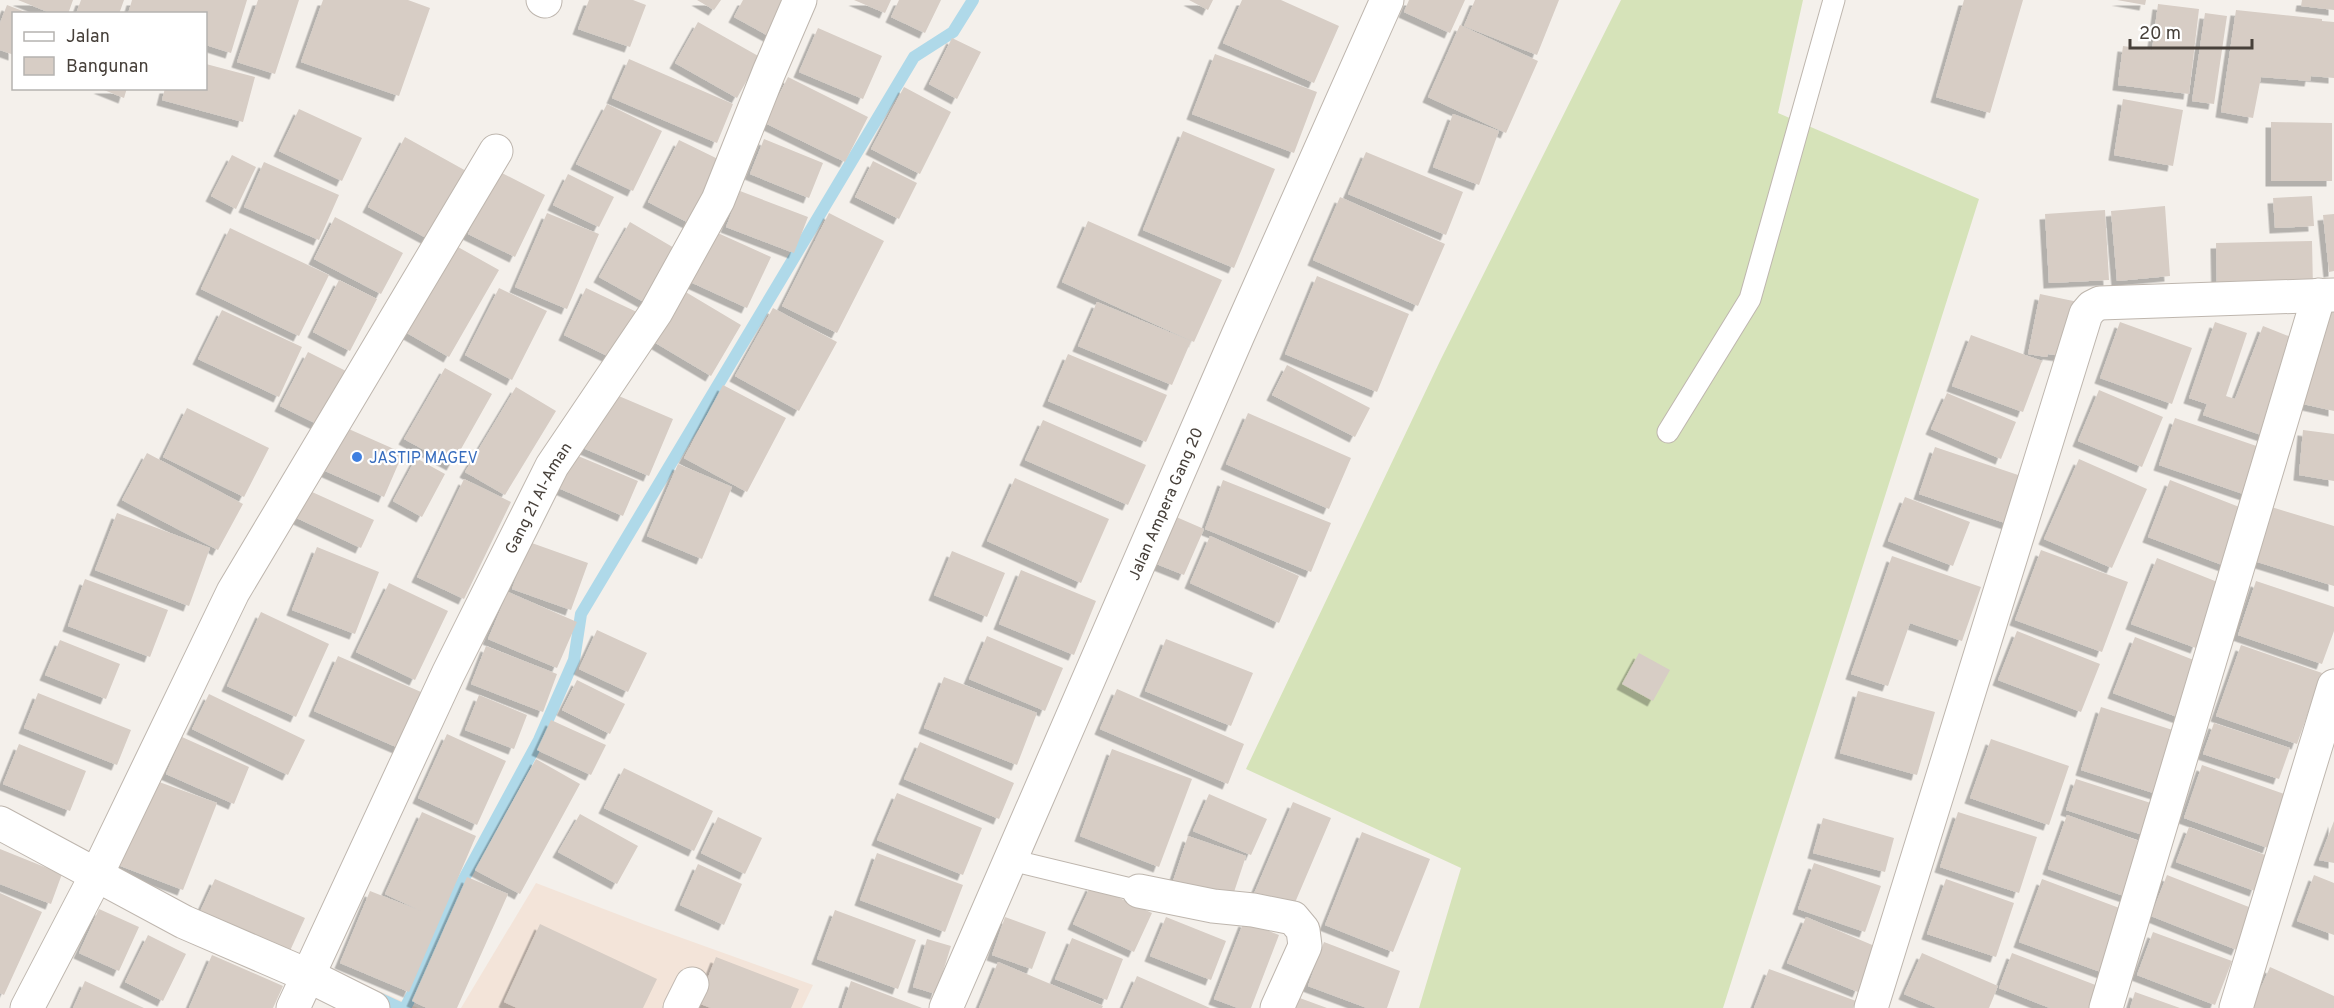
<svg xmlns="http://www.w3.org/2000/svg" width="2334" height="1008" font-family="Overpass,sans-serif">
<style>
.commercial{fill:#f3e4d9}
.grass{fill:#d6e3b9}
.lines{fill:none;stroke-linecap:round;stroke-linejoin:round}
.stream{stroke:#afd9e9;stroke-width:12}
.building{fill:#d7cdc5;filter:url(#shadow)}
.lane-casing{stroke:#beb6ae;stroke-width:23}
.street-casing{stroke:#beb6ae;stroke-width:35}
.lane{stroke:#fff;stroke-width:21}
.street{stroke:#fff;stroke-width:33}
.shop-dot{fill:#3f7fe0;stroke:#fff;stroke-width:2}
.labels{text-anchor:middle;stroke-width:4.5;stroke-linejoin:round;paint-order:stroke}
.shop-label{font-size:16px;fill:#366cbe;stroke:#fff;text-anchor:start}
.street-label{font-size:16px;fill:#47403a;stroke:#fff}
</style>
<defs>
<filter id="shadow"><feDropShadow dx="-5.5" dy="5.5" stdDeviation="0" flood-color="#0004"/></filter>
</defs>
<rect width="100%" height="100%" fill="#f4f0eb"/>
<path class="commercial" d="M 536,883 L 643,924 L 813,985 L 802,1008 L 461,1008 Z
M 324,967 L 418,1008 L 362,1008 Z"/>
<path class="grass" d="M 1621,0 L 1803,0 L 1778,113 L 1979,199 L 1723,1008 L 1419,1008 L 1461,868 L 1246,769 L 1441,359 Z"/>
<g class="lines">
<path class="stream" d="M 374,996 L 400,1008
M 405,1008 L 416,987 L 440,923 L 539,740 L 574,660 L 581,614 L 914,57 L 953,32 L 973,0"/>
</g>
<path class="building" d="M 18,0 L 73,0 L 68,14 L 53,14 Z
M 81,0 L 124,0 L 119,14 L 76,14 Z
M 132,0 L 247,0 L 231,53 L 206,45 L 206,14 L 128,14 Z
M 258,0 L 299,0 L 275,74 L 237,62 Z
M 323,0 L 408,0 L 430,8 L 399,96 L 301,62 Z
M 589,0 L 633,0 L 646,5 L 630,47 L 578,29 Z
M 697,0 L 721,0 L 714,10 Z
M 743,0 L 782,0 L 792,6 L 774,39 L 734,17 Z
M 854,0 L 891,0 L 885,13 Z
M 899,0 L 941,0 L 925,33 L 891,17 Z
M 1189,0 L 1213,0 L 1208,10 Z
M 1242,0 L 1281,0 L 1339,26 L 1314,83 L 1223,43 Z
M 1409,0 L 1465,0 L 1450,33 L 1404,12 Z
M 1475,0 L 1559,0 L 1537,55 L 1464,26 Z
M 1964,0 L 2023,0 L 1990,113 L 1936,97 Z
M 2117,0 L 2146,0 L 2145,5 Z
M 2302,0 L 2334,0 L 2334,10 L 2301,6 Z
M 2158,4 L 2199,9 L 2189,94 L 2118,85 L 2123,46 L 2152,50 Z
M 7,5 L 28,13 L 14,14 L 14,55 L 0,50 L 0,23 Z
M 2236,10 L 2322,19 L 2322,21 L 2334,22 L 2334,78 L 2311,76 L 2310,81 L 2261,77 L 2253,118 L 2221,112 Z
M 2205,13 L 2227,16 L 2214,104 L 2192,101 Z
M 698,22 L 760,57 L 737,98 L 675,63 Z
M 1460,25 L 1538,61 L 1506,133 L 1428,97 Z
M 818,28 L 882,56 L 863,99 L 799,72 Z
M 952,38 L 981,52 L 957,99 L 929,84 Z
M 1215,54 L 1317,92 L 1294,153 L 1192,114 Z
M 629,59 L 733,104 L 717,143 L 612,98 Z
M 206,64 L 255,77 L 243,122 L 162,100 L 165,88 L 206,88 Z
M 788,77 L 868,117 L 845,162 L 765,123 Z
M 904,87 L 951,112 L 920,174 L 871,149 Z
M 99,88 L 127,88 L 124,98 Z
M 2123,99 L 2183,110 L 2173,166 L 2114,155 Z
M 607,104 L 662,131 L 633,191 L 576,164 Z
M 299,109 L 362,138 L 342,181 L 279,151 Z
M 1453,114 L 1499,131 L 1479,185 L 1433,167 Z
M 2271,122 L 2332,123 L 2332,181 L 2271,181 Z
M 1183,131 L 1275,169 L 1234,268 L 1143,230 Z
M 405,137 L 468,172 L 432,241 L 368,207 Z
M 764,139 L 823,163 L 809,198 L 750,174 Z
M 679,140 L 720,160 L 689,223 L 648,202 Z
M 1366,152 L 1463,192 L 1446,235 L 1348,194 Z
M 232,155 L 256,167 L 236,209 L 211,196 Z
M 873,161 L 917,183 L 899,219 L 855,197 Z
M 264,162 L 339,195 L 319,240 L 244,207 Z
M 498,171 L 545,195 L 515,257 L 468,234 Z
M 568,174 L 614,197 L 599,227 L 553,205 Z
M 740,191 L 808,217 L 794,253 L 726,227 Z
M 2312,196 L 2314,226 L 2275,228 L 2273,198 Z
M 1340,197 L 1445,244 L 1418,306 L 1313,260 Z
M 2165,206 L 2170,276 L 2117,281 L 2111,211 Z
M 2105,210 L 2109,280 L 2049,283 L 2045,214 Z
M 547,213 L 599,234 L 567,309 L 515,287 Z
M 829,213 L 884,241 L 837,333 L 782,306 Z
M 2334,214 L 2334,271 L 2329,272 L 2323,215 Z
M 335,217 L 403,253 L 381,294 L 314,259 Z
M 1088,221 L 1222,280 L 1194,342 L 1062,282 Z
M 630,222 L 681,252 L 651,306 L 599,277 Z
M 230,228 L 329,275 L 299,336 L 201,289 Z
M 709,229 L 771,257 L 747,308 L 686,280 Z
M 2312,241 L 2313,289 L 2217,291 L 2216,243 Z
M 449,242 L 499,270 L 449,357 L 400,329 Z
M 1317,276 L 1409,314 L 1377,392 L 1285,354 Z
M 339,280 L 377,299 L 350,351 L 313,332 Z
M 499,288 L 547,311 L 512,380 L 465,355 Z
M 586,288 L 641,314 L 618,361 L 564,335 Z
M 684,291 L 741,325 L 711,376 L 654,342 Z
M 2040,294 L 2078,302 L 2068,357 L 2048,354 L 2047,357 L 2028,354 Z
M 1097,302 L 1191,341 L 1172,385 L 1078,346 Z
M 2325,302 L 2334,303 L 2334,411 L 2303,404 Z
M 773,308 L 837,342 L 799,411 L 735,376 Z
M 222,310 L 302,347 L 279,397 L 198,359 Z
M 2120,322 L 2192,348 L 2172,404 L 2100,378 Z
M 2215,322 L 2247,333 L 2226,396 L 2235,399 L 2263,326 L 2301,341 L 2273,439 L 2203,415 L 2207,404 L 2189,398 Z
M 1971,335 L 2042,361 L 2023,412 L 1952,386 Z
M 308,352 L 346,371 L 319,425 L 280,406 Z
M 1068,354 L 1167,395 L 1146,442 L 1048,401 Z
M 1287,365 L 1370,408 L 1355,437 L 1272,395 Z
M 445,368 L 492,394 L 452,465 L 404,439 Z
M 723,385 L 786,418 L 747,492 L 684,458 Z
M 516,387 L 556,411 L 505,495 L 465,472 Z
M 2099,390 L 2163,417 L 2142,467 L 2078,441 Z
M 607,391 L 673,419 L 649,476 L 583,448 Z
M 1947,393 L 2016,422 L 2001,459 L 1931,429 Z
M 187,408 L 269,448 L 244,497 L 163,457 Z
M 1248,413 L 1351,458 L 1329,509 L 1226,464 Z
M 2175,418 L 2268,450 L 2252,497 L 2159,465 Z
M 1043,420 L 1146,465 L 1128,505 L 1025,460 Z
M 342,426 L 403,453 L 384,497 L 323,470 Z
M 2303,430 L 2334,434 L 2334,481 L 2299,475 Z
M 1935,447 L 2024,477 L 2008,524 L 1919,494 Z
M 147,453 L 243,504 L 218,550 L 122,500 Z
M 571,453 L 638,481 L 623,516 L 556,487 Z
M 416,458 L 445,474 L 422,517 L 393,501 Z
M 2079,459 L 2147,489 L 2112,568 L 2044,539 Z
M 678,464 L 732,487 L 702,559 L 647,536 Z
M 1015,478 L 1109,519 L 1081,583 L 987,541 Z
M 464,479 L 511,502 L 464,599 L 417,577 Z
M 1223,480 L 1331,523 L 1311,572 L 1205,529 Z
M 2170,480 L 2247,510 L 2225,566 L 2148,537 Z
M 301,487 L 374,520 L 361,548 L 288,514 Z
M 1905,497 L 1970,522 L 1953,566 L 1888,541 Z
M 2268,506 L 2334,526 L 2334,586 L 2251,560 Z
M 117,513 L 210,548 L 189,606 L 95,570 Z
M 1174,516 L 1204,529 L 1184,575 L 1154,563 Z
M 1210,536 L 1299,576 L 1279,623 L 1190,583 Z
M 529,542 L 588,563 L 571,610 L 512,589 Z
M 317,547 L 379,572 L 355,634 L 292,610 Z
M 2041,550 L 2128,582 L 2102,652 L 2015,620 Z
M 952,551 L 1005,573 L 987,617 L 934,595 Z
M 1892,556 L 1981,587 L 1962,641 L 1910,623 L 1888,686 L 1851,674 Z
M 2157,558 L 2220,583 L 2196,648 L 2131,624 Z
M 1021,570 L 1096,601 L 1074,655 L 999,624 Z
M 85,579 L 168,610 L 150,657 L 68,626 Z
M 2256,581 L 2334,607 L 2334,631 L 2322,664 L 2238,635 Z
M 389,583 L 448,611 L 415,680 L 356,652 Z
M 508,592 L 577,622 L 557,668 L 488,639 Z
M 261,612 L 329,644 L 296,717 L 227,686 Z
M 597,630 L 647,653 L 628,692 L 579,669 Z
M 2017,631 L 2100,664 L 2081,712 L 1998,680 Z
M 987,636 L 1063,668 L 1045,711 L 969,679 Z
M 2135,637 L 2209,666 L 2188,721 L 2113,693 Z
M 1166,639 L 1253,673 L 1231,726 L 1145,691 Z
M 60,640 L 120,664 L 106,699 L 45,675 Z
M 2241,645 L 2322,673 L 2297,744 L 2216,716 Z
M 486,646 L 557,674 L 543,712 L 471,684 Z
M 1639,653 L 1670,670 L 1653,701 L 1622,684 Z
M 338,656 L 428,695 L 403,750 L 314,711 Z
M 944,677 L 1037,713 L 1017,765 L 924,728 Z
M 577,680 L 625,704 L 610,734 L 562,710 Z
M 1117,689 L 1244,744 L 1228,784 L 1100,729 Z
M 1858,691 L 1935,712 L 1917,775 L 1840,753 Z
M 38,693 L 131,730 L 117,765 L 24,728 Z
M 209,694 L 305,740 L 288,775 L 192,729 Z
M 479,695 L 527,715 L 514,749 L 465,730 Z
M 2101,707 L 2185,734 L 2166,797 L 2081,770 Z
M 551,720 L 606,745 L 591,775 L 537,750 Z
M 2214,723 L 2290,748 L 2279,779 L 2203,754 Z
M 447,734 L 506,761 L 477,825 L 418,798 Z
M 182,737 L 249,767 L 234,804 L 166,774 Z
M 1991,739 L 2069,766 L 2049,825 L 1970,798 Z
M 920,742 L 1014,783 L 999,819 L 904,779 Z
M 19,744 L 86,771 L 70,811 L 3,784 Z
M 1112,749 L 1192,779 L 1159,867 L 1080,836 Z
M 536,759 L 580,784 L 520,894 L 475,870 Z
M 2202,765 L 2287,795 L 2268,848 L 2184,818 Z
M 624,768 L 713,811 L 694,851 L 604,808 Z
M 151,779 L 217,803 L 183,890 L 118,865 Z
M 2076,779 L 2157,805 L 2146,836 L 2066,810 Z
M 897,793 L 982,828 L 963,875 L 877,840 Z
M 1209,794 L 1267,819 L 1251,855 L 1193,831 Z
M 1293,802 L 1331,818 L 1291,912 L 1253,896 Z
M 422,812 L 476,836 L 409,992 L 340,963 L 370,891 L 421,911 L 385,894 Z
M 1958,812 L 2037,837 L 2019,893 L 1940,867 Z
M 580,814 L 638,846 L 617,884 L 558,852 Z
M 2067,815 L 2153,846 L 2135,900 L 2048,869 Z
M 718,817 L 762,838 L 745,874 L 701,853 Z
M 1823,818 L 1894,838 L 1885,872 L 1813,853 Z
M 2334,821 L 2334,863 L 2319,860 Z
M 2189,827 L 2268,856 L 2255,891 L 2176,862 Z
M 1362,832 L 1430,859 L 1393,952 L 1325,925 Z
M 1188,836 L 1246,856 L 1230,904 L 1172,884 Z
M 0,849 L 62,874 L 51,904 L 0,884 Z
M 877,853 L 963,885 L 945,932 L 860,900 Z
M 1814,863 L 1881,886 L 1865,932 L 1798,909 Z
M 698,864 L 742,884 L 724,925 L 680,905 Z
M 2167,875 L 2254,909 L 2237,950 L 2151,916 Z
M 2314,875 L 2334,883 L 2334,935 L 2297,921 Z
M 467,877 L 508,894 L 457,1008 L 427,1008 L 412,1001 Z
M 215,879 L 305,918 L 289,953 L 199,914 Z
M 1946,879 L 2014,903 L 1996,957 L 1927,934 Z
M 2042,879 L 2130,912 L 2106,974 L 2019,942 Z
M 1091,885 L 1152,913 L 1134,952 L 1073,924 Z
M 0,893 L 42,912 L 4,995 L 0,993 Z
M 99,909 L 139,927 L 119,971 L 79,953 Z
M 835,910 L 916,940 L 898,989 L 817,959 Z
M 1005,917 L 1046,932 L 1032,969 L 992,955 Z
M 1166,917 L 1226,941 L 1211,980 L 1150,956 Z
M 1806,917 L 1877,947 L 1858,992 L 1787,963 Z
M 1244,921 L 1279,935 L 1251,1008 L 1238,1008 L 1214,999 Z
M 540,924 L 657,979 L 643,1008 L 517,1008 L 504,1002 Z
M 2153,932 L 2232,961 L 2215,1005 L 2137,975 Z
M 148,935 L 186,954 L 163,1001 L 125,982 Z
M 1072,938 L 1123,959 L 1107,1000 L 1055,979 Z
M 927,939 L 951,946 L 936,994 L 913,987 Z
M 1324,942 L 1400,971 L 1387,1008 L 1367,1008 L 1308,986 Z
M 1922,953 L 1998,986 L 1989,1008 L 1937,1008 L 1904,994 Z
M 2012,953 L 2106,989 L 2099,1008 L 2050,1008 L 1999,988 Z
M 212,955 L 283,986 L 273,1008 L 189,1008 Z
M 716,957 L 799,989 L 791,1008 L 711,1008 L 698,1003 Z
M 998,962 L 1103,1006 L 1102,1008 L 979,1008 Z
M 2270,967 L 2334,996 L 2334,1008 L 2252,1008 Z
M 1769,969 L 1856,1001 L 1853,1008 L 1754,1008 Z
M 1137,976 L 1210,1008 L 1123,1008 Z
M 85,981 L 144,1008 L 73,1008 Z
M 851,981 L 922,1008 L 842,1008 Z
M 2135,992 L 2180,1008 L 2130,1008 Z
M 1297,997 L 1327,1008 L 1293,1008 Z"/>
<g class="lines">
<g class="lane-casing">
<path id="lane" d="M 1668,432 L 1750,299 L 1834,0
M 1011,860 L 1139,891"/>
</g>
<g class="street-casing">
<g id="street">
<path d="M 543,0 L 545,1"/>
<path d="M 0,823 L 184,922 L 309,976 L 373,1008"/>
<path d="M 1139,891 L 1213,906 L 1253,910 L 1293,918 L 1303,930 L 1305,946 L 1277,1008"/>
<path d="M 27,1008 L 97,874 L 233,592 L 496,151"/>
<path id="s1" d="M 293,1008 L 448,674 L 552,466 L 656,312 L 718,200 L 769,72 L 800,0"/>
<path d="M 680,1008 L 692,984"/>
<path id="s2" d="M 946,1008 L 1238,335 L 1387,0"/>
<path d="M 1871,1008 L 2086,314 L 2092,307 L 2100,303 L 2334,295"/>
<path d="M 2106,1008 L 2319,295"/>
<path d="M 2236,1008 L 2334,686"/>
</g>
</g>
<use href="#lane" class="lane"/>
<use href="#street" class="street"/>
</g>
<circle class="shop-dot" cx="357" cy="457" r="6"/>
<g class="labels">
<g class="shop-label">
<text x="369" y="463">JASTIP MAGEV</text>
</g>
<g class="street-label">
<text dy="6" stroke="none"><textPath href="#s1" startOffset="566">Gang 21 Al-Aman</textPath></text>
<text dy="6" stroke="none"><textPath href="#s2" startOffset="550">Jalan Ampera Gang 20</textPath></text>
</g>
</g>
<rect x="12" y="12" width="195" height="78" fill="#ffffff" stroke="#b5b3b0" stroke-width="1.5"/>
<rect x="24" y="32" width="30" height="9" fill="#ffffff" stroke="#b5b3b0" stroke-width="1.5"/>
<text x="66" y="42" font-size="18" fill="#47403a">Jalan</text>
<rect x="24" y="57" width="30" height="18" fill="#d7cdc5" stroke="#b5b3b0" stroke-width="1.5"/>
<text x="66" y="72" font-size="18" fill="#47403a">Bangunan</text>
<path d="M2130 39v9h122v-9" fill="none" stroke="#47403a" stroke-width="3"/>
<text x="2139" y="39" font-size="18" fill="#47403a" stroke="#ffffff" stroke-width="4.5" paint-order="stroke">20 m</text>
</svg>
